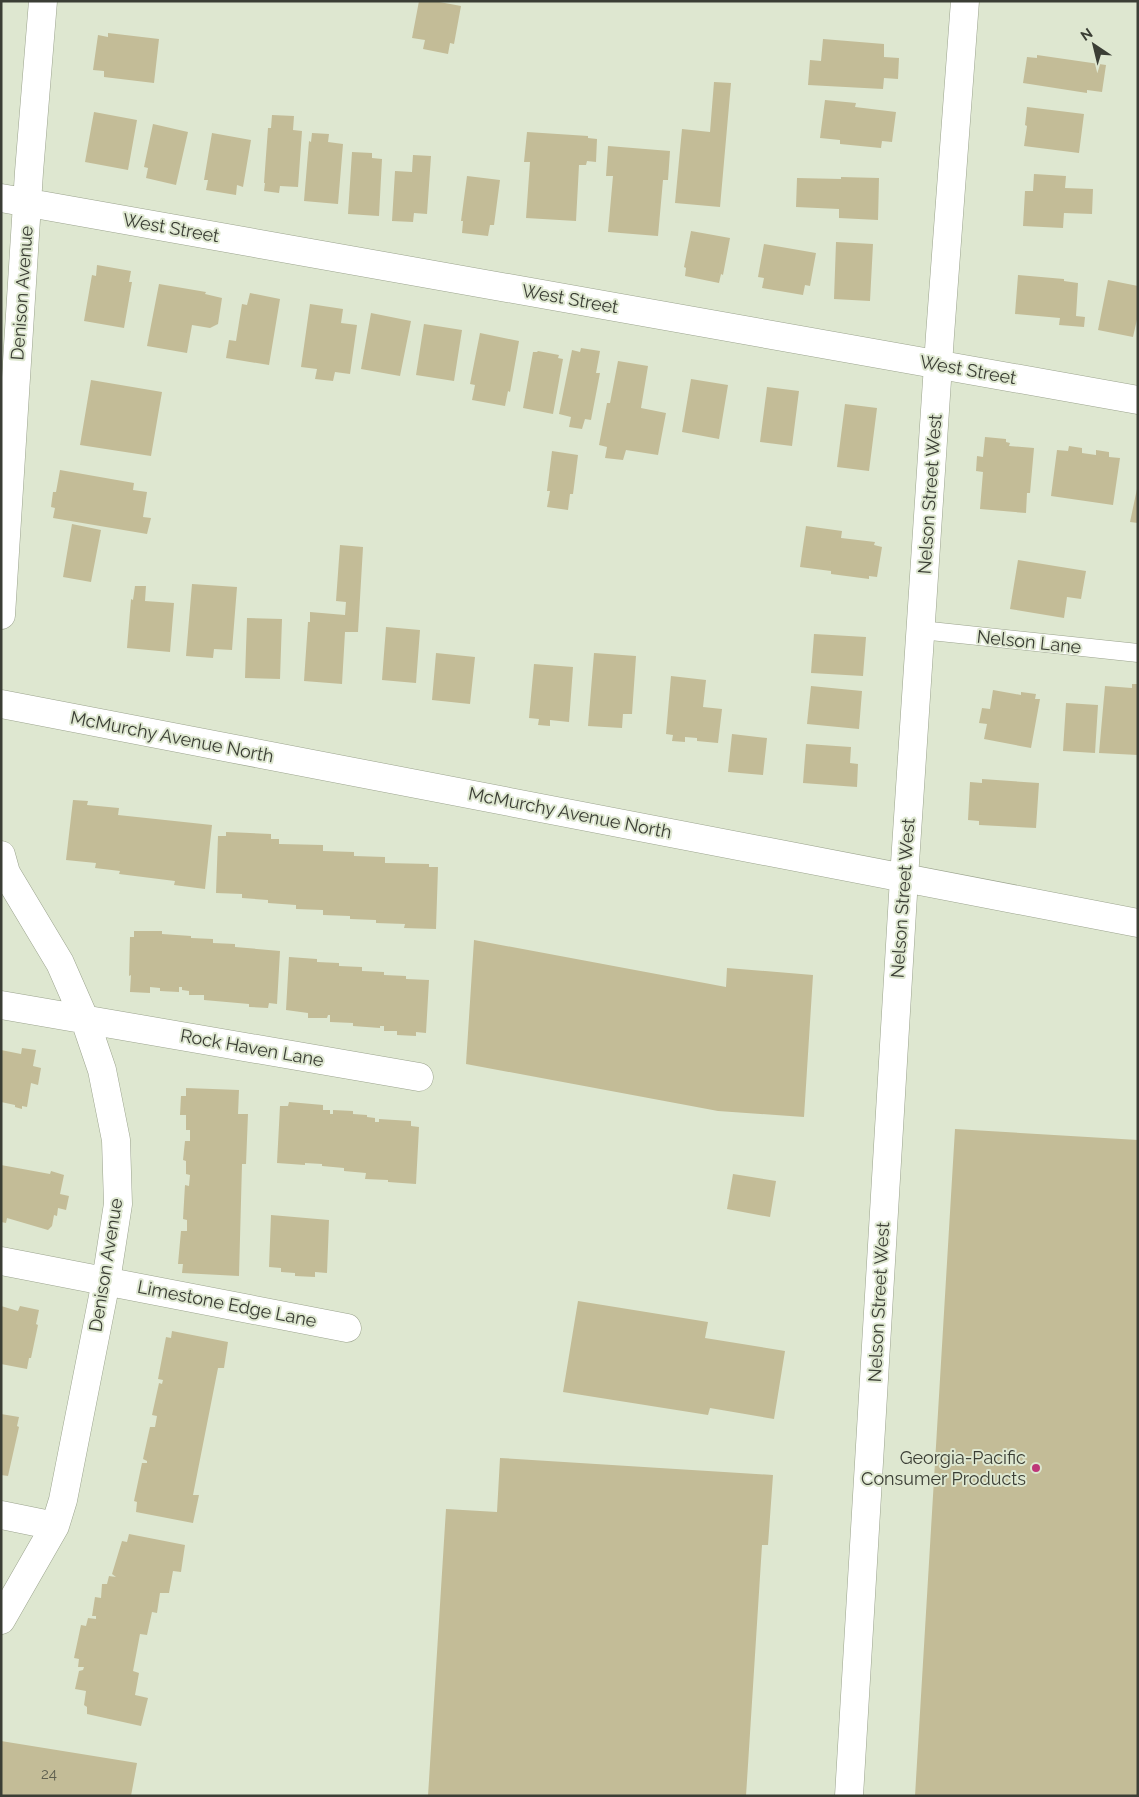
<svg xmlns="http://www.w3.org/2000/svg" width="1139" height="1797" font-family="Raleway,sans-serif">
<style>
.building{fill:#c3bc97}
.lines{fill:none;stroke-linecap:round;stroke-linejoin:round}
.lane-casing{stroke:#9ba38d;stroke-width:19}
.street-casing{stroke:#9ba38d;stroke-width:29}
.lane{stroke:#fff;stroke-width:18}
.street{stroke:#fff;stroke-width:28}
.poi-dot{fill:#be3778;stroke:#dee7d0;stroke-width:2}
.labels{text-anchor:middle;stroke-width:4;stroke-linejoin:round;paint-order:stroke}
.number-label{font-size:15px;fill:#5d5e4e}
.street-label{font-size:18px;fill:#3b3e35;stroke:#dee7d0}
.poi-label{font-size:18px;fill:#3b3e35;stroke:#dee7d0;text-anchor:end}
</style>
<rect width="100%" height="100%" fill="#dee7d0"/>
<path class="building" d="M 419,1 L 434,1 L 461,6 L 454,44 L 450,43 L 448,54 L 423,49 L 425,40 L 412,38 Z
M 108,33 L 159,39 L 154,83 L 104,77 L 104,71 L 93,70 L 98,35 L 108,37 Z
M 823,39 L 884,44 L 884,57 L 899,58 L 898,79 L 884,78 L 883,89 L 808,85 L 810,60 L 821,61 Z
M 1037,55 L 1106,65 L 1102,92 L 1087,90 L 1087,93 L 1023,83 L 1027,57 L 1037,58 Z
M 714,82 L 731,83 L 720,207 L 675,203 L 682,129 L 710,132 Z
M 825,100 L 856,103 L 855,107 L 896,112 L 892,142 L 882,141 L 881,148 L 840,144 L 840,140 L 820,138 Z
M 1027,107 L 1084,114 L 1079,153 L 1024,146 L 1027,126 L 1025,125 Z
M 94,112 L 137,120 L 128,170 L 85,162 Z
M 272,115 L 294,116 L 293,130 L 302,131 L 298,187 L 280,186 L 279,193 L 264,191 L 265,183 L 264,183 L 268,128 L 271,128 Z
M 153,124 L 188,132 L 176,185 L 146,178 L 148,168 L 144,167 Z
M 527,132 L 588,136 L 588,138 L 597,139 L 596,162 L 587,161 L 586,165 L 579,165 L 576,221 L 526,218 L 530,162 L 524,162 Z
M 212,133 L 251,140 L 243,187 L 237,185 L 236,195 L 206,190 L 208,180 L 204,180 Z
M 312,133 L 329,134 L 328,142 L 343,144 L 338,204 L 304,201 L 309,141 L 311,142 Z
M 608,146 L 670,151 L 668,180 L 663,180 L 658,236 L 608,232 L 613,176 L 606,176 Z
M 352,152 L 372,153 L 372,158 L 382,159 L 379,216 L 348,214 Z
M 413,155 L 431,156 L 427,214 L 414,213 L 413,222 L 392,221 L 395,171 L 412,172 Z
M 1034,174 L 1066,176 L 1065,188 L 1093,189 L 1092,214 L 1064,213 L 1063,228 L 1023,226 L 1025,191 L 1033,191 Z
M 467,176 L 500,180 L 494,225 L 490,225 L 488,236 L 462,233 L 463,221 L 461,221 Z
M 841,177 L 879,178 L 878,220 L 839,218 L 839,209 L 796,207 L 797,178 L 841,179 Z
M 691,231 L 730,238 L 723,275 L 721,274 L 719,283 L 685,276 L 686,268 L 684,267 Z
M 836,242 L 873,244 L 870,301 L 834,299 Z
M 764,244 L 816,253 L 810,286 L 805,285 L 803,295 L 762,288 L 764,278 L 758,277 Z
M 97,265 L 131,271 L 129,282 L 132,282 L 124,328 L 84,321 L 92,275 L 96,276 Z
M 1018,275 L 1064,279 L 1064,281 L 1078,283 L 1076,316 L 1085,317 L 1084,327 L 1059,325 L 1060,318 L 1015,314 Z
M 1108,280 L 1138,286 L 1138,315 L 1133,337 L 1098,330 Z
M 159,284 L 206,292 L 205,294 L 222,298 L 218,324 L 210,328 L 192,325 L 187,353 L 147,346 Z
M 250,293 L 280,299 L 269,365 L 226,358 L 229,340 L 236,341 L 242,304 L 247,305 Z
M 310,304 L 343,309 L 341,323 L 357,325 L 350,374 L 335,372 L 333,381 L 315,379 L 317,369 L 301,367 Z
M 371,313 L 411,321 L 400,376 L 361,369 Z
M 424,324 L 462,330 L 454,381 L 416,375 Z
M 480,333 L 519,341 L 510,392 L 508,391 L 505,406 L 472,400 L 475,385 L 470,384 Z
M 581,348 L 600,351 L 596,373 L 600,373 L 591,420 L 585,419 L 582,429 L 569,427 L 571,417 L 559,414 L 572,350 L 580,352 Z
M 538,351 L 559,355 L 558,358 L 563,359 L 553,414 L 523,408 L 533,352 L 537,352 Z
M 618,361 L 648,366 L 641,408 L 666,413 L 658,455 L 626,450 L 623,460 L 605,458 L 607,447 L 599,445 L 607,403 L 610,403 Z
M 691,379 L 728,385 L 719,439 L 682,432 Z
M 91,380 L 162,392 L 151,456 L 80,445 Z
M 767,387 L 799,391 L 792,446 L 760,442 Z
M 845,404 L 877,408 L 869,471 L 837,467 Z
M 985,437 L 1006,439 L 1006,442 L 1010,443 L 1009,446 L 1034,448 L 1030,493 L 1027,493 L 1026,513 L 980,509 L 983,472 L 976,471 L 977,456 L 983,457 Z
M 1069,446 L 1082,448 L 1082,453 L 1096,455 L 1096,450 L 1109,452 L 1109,457 L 1120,458 L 1113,505 L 1051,496 L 1057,450 L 1068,451 Z
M 552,451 L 578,455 L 573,494 L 570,494 L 568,510 L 547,507 L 550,491 L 547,491 Z
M 60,470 L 134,483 L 133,490 L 147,492 L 143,517 L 151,518 L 147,534 L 53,518 L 55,508 L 51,507 L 53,492 L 56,492 Z
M 1137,489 L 1138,489 L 1138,523 L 1130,522 Z
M 72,524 L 101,530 L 91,582 L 63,577 Z
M 806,526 L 842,531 L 841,538 L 875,542 L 874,545 L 882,547 L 877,577 L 869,576 L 869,579 L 831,574 L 831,571 L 800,567 Z
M 340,545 L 363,547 L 358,632 L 345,632 L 342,684 L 304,681 L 308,622 L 310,622 L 310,612 L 345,615 L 346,602 L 336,601 Z
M 1018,560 L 1086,571 L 1081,599 L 1067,597 L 1064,618 L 1010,609 Z
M 192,584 L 237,587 L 232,650 L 214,649 L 213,658 L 186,656 Z
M 135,586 L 146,586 L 145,601 L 174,603 L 170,652 L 127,648 L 131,599 L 133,600 Z
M 247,618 L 282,619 L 280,679 L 245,678 Z
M 386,627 L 420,630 L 416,683 L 382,680 Z
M 814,634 L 866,637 L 863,676 L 811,673 Z
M 436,653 L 475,657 L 470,704 L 432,700 Z
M 594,653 L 636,656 L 632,714 L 623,714 L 622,728 L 588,726 Z
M 534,664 L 573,667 L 569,722 L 550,720 L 550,726 L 538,725 L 539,719 L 529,718 Z
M 671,676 L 706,680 L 703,707 L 722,709 L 718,743 L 697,741 L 697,738 L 685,737 L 685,742 L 672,741 L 673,735 L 666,734 Z
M 1132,684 L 1138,684 L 1138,755 L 1099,753 L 1105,686 L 1132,688 Z
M 811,686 L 862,691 L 859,729 L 807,724 Z
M 993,690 L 1021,695 L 1021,692 L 1036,694 L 1035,699 L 1040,699 L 1031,748 L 984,739 L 987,724 L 979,723 L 982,708 L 990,709 Z
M 1066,703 L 1098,705 L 1095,753 L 1063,751 Z
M 732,734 L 767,738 L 763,775 L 728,772 Z
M 806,744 L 851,747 L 850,763 L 858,764 L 857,787 L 803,783 Z
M 982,779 L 1039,783 L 1036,828 L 979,825 L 979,821 L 968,820 L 970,782 L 982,783 Z
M 73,800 L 88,801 L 87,805 L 119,808 L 118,815 L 212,825 L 205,889 L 174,885 L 175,881 L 119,874 L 120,871 L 95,868 L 96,863 L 66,860 Z
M 226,832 L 271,834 L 271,839 L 279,839 L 279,844 L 323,845 L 323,851 L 354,852 L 354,856 L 385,857 L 385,863 L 429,864 L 429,867 L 438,867 L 436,929 L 404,928 L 405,924 L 376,923 L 376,920 L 350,919 L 350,916 L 323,915 L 323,910 L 296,909 L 296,905 L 268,903 L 268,900 L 242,898 L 242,894 L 216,893 L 218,836 L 226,836 Z
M 134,931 L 162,931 L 162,934 L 191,936 L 191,938 L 213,939 L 213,943 L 235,944 L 235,947 L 280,951 L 277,1004 L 269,1003 L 268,1008 L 249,1007 L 249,1004 L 204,1000 L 204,995 L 189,995 L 189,991 L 182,990 L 182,987 L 179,987 L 179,992 L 160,991 L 160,988 L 150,987 L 150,993 L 130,992 L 131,975 L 129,976 L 130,937 L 134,937 Z
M 474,940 L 726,987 L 727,968 L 813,975 L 804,1117 L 718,1111 L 466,1064 Z
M 289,957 L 317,959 L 317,962 L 339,963 L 339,966 L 362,967 L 362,971 L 384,972 L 384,975 L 406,976 L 406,979 L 429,980 L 426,1033 L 416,1032 L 416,1036 L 397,1035 L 397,1031 L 384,1031 L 384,1026 L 380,1026 L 380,1028 L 353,1026 L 353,1023 L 330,1022 L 330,1015 L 328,1015 L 327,1018 L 308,1018 L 308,1013 L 286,1010 Z
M 22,1048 L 36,1050 L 33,1066 L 41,1068 L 38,1085 L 31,1083 L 27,1107 L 22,1106 L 22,1109 L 15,1107 L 15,1105 L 1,1102 L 1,1050 L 21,1054 Z
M 186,1088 L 239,1090 L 238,1114 L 248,1114 L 246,1164 L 242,1164 L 239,1276 L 182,1273 L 183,1264 L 178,1264 L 181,1231 L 187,1231 L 187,1220 L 183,1219 L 185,1185 L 189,1186 L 190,1175 L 186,1174 L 186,1161 L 183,1160 L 185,1141 L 190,1141 L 190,1130 L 186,1130 L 186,1115 L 180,1115 L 181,1096 L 186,1096 Z
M 289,1102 L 323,1105 L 323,1110 L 330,1110 L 330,1114 L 333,1114 L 333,1110 L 353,1111 L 353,1114 L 367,1115 L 367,1117 L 375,1118 L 375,1122 L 379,1122 L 379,1119 L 411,1121 L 411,1126 L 419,1127 L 416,1184 L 388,1182 L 388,1180 L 365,1179 L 366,1173 L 344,1171 L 344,1168 L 322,1166 L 322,1164 L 305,1163 L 305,1165 L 277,1163 L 280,1106 L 288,1106 Z
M 955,1129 L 1138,1140 L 1138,1796 L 915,1796 Z
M 1,1165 L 50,1174 L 51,1171 L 64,1175 L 60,1194 L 69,1196 L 66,1210 L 58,1208 L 57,1216 L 54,1215 L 52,1226 L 48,1230 L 7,1218 L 6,1223 L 1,1222 Z
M 733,1174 L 776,1181 L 770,1217 L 727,1209 Z
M 271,1215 L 329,1220 L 327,1273 L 315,1272 L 315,1277 L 295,1276 L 295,1273 L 281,1272 L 281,1268 L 269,1267 Z
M 578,1301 L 708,1322 L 705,1338 L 785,1351 L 774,1419 L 710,1408 L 708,1415 L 563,1392 Z
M 1,1306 L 18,1311 L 20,1306 L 39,1310 L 36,1324 L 38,1325 L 31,1358 L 29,1358 L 27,1369 L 1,1364 Z
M 172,1331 L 228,1342 L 224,1368 L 218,1368 L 193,1495 L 199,1495 L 193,1523 L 136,1512 L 137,1502 L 134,1501 L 142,1463 L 147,1463 L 147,1461 L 143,1459 L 150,1427 L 155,1427 L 157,1416 L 152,1415 L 159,1383 L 162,1384 L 163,1380 L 158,1379 L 166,1337 L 171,1338 Z
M 1,1414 L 19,1417 L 17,1426 L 19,1427 L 8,1476 L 1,1475 Z
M 500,1458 L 773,1475 L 768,1545 L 762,1545 L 746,1796 L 428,1796 L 446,1509 L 497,1512 Z
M 129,1534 L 185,1545 L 181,1572 L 173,1571 L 169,1593 L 160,1593 L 157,1613 L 152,1612 L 147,1635 L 140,1634 L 133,1671 L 139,1673 L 135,1695 L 148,1698 L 141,1726 L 87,1714 L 87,1707 L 84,1705 L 86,1691 L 75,1689 L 79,1671 L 83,1670 L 84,1667 L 78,1667 L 79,1659 L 74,1658 L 81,1625 L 86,1626 L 88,1618 L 96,1619 L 96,1616 L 92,1616 L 95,1597 L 101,1598 L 102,1584 L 107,1584 L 109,1576 L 116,1577 L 112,1574 L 122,1541 L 127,1542 Z
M 1,1741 L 137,1763 L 131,1796 L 1,1796 Z"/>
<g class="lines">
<g class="lane-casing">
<path id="lane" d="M 921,630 L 1138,653"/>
</g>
<g class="street-casing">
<path id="street" d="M 1,198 L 1138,400
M 1,615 L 29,172 L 43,1
M 1,704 L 1138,923
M 1,855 L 6,873 L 60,963 L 85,1020 L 102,1070 L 116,1140 L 118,1204 L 106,1281 L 63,1500 L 55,1526 L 1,1620
M 1,1005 L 419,1077
M 1,1261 L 347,1328
M 1,1515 L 55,1526
M 849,1796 L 904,878 L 940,335 L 965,1"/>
</g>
<use href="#lane" class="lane"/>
<use href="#street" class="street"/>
</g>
<circle class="poi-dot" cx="1036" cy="1468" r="5"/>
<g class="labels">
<g class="number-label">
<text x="49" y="1779">24</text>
</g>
<g class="street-label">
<text transform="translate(171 228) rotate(10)" y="6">West Street</text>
<text transform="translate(22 293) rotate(-86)" y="6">Denison Avenue</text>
<text transform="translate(570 299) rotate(10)" y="6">West Street</text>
<text transform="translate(968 370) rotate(10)" y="6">West Street</text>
<text transform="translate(930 494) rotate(-86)" y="6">Nelson Street West</text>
<text transform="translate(1029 642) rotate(6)" y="6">Nelson Lane</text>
<text transform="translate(172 737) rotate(11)" y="6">McMurchy Avenue North</text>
<text transform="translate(570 813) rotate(11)" y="6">McMurchy Avenue North</text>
<text transform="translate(903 898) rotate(-86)" y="6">Nelson Street West</text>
<text transform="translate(252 1048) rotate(10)" y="6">Rock Haven Lane</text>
<text transform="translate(106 1265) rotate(-81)" y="6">Denison Avenue</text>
<text transform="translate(879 1302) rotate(-87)" y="6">Nelson Street West</text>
<text transform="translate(227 1304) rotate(11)" y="6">Limestone Edge Lane</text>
</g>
<g class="poi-label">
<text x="1026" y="1464">Georgia-Pacific<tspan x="1026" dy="21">Consumer Products</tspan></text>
</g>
</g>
<rect width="1139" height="1797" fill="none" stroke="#3b3e35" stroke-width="5"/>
<g transform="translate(1094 45) rotate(325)" stroke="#dee7d0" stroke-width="4" paint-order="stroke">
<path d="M0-4L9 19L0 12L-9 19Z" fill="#3b3e35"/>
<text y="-8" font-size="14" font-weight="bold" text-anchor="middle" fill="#3b3e35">N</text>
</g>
</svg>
